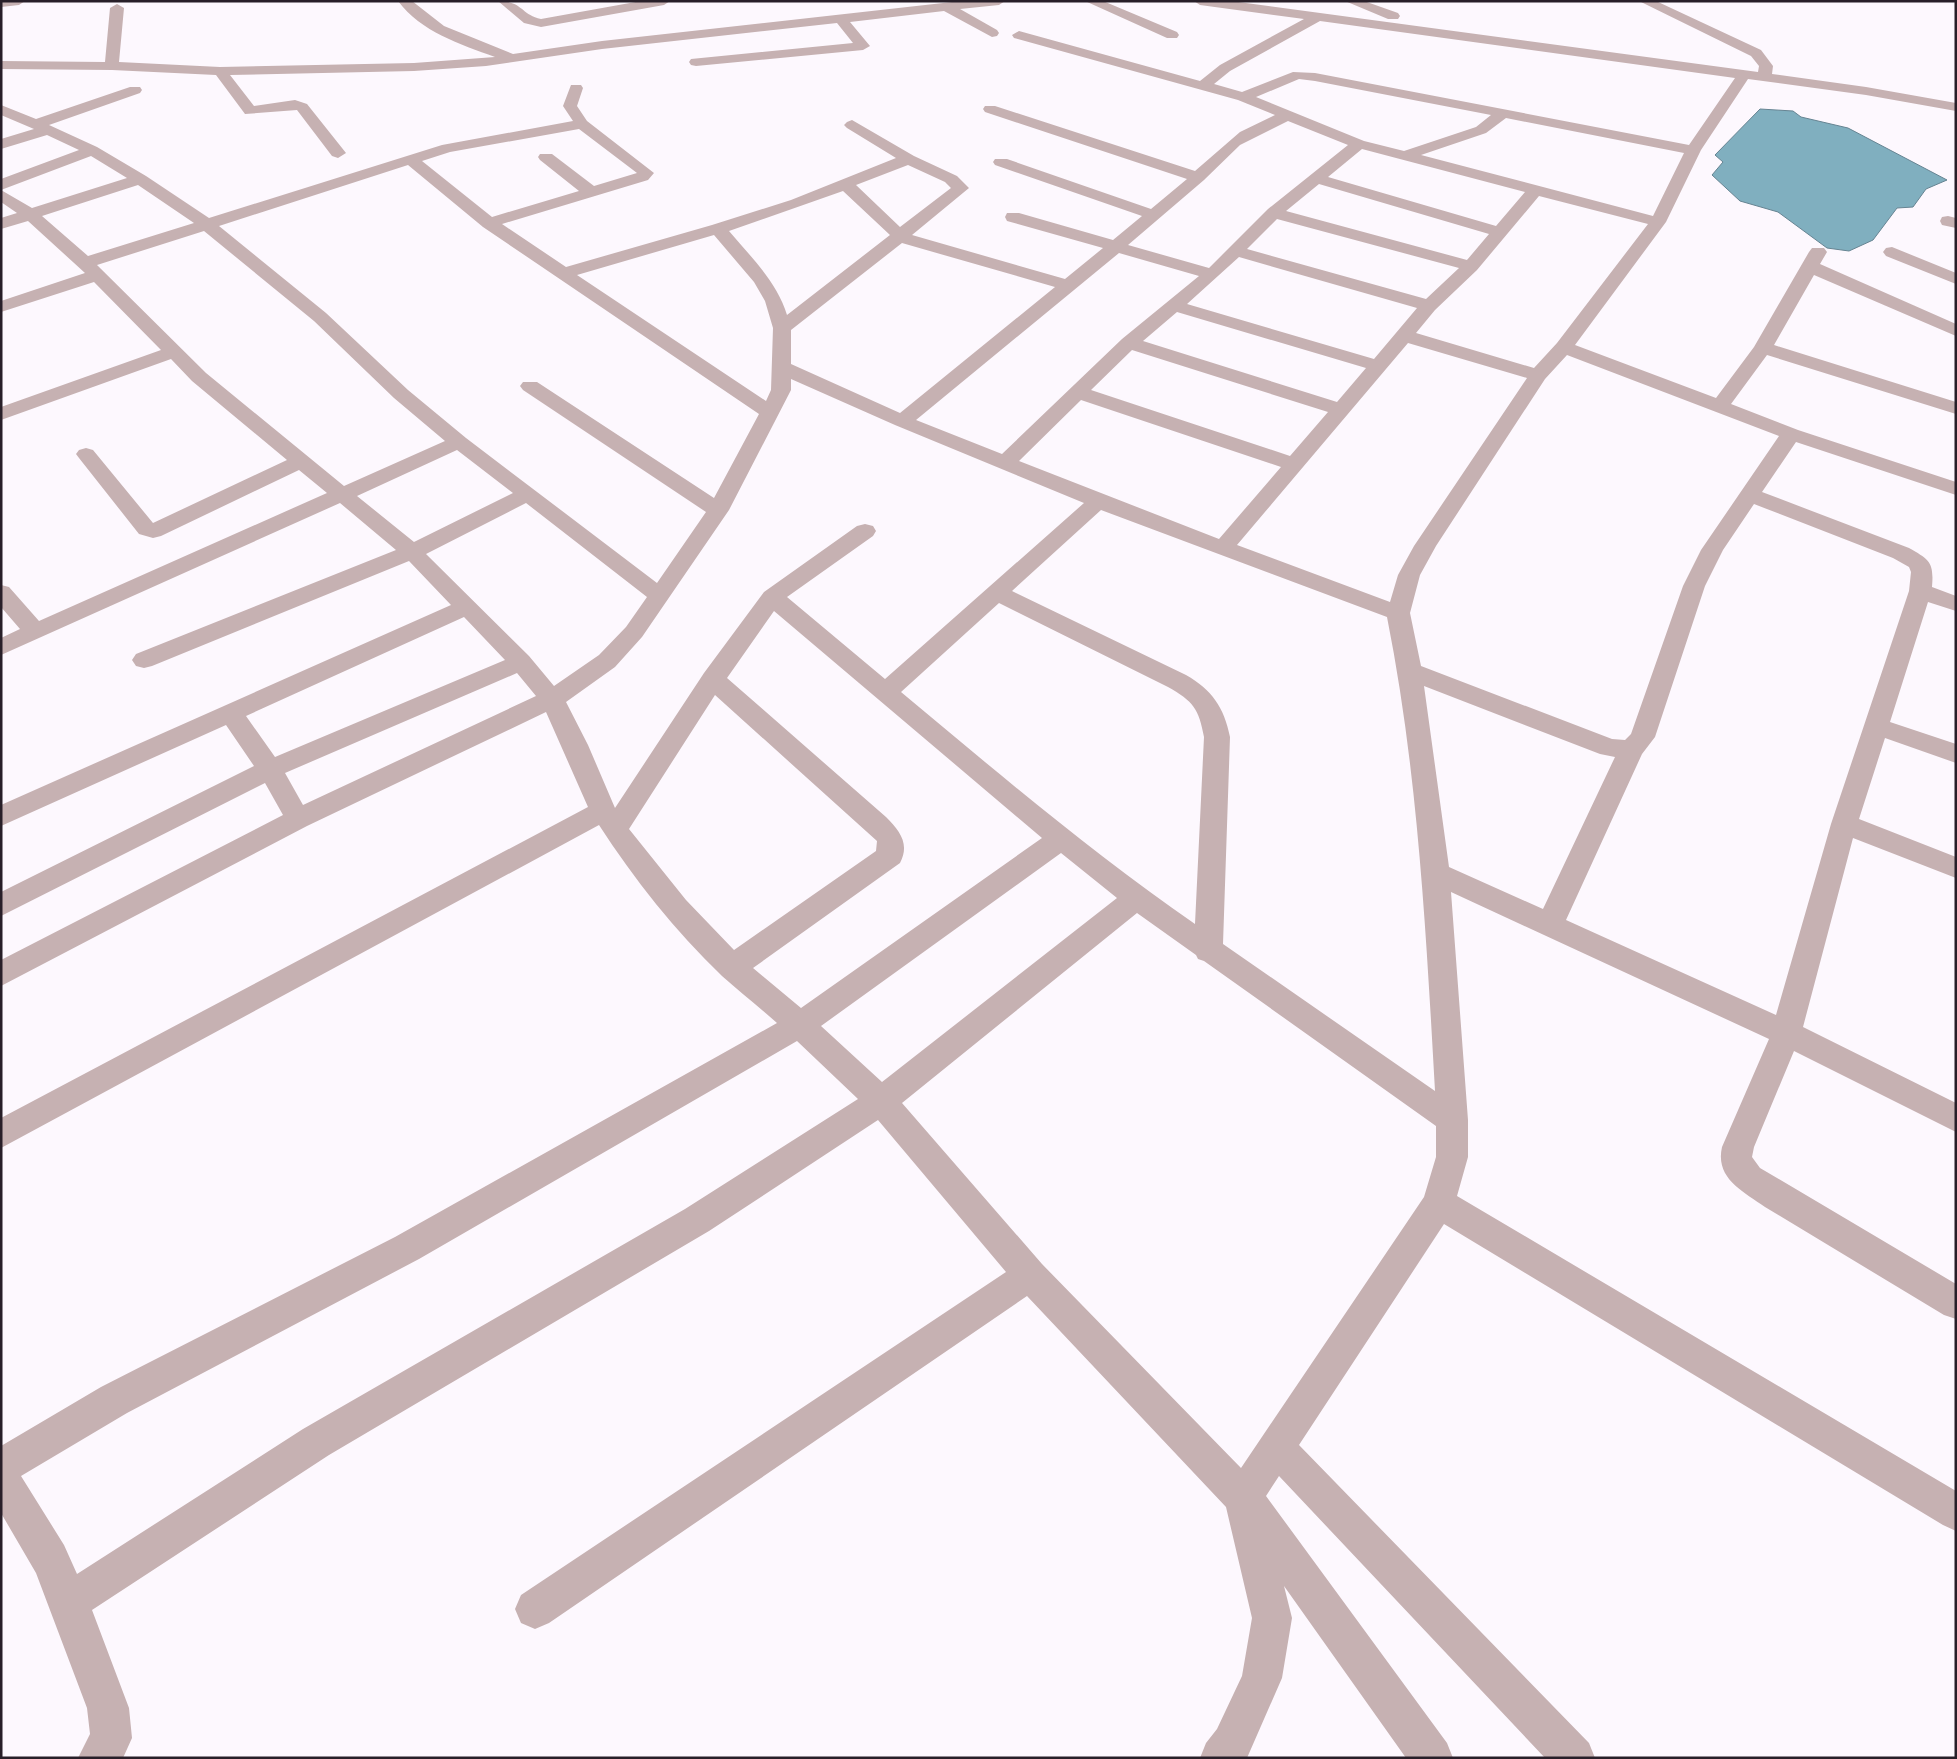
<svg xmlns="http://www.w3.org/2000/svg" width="1957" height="1759" font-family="'Work Sans',sans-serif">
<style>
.water{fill:#80afbf;stroke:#668492}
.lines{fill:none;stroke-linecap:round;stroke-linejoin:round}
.minor{fill:#c6b1b2;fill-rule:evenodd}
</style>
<rect width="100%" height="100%" fill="#fdf8fe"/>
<path class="water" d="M 1760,109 L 1793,111 L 1801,117 L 1848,128 L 1947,180 L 1926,189 L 1913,207 L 1897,208 L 1873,240 L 1849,251 L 1827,248 L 1778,212 L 1740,201 L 1712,175 L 1723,162 L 1715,155 Z"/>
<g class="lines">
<path class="minor" d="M 1,1 L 25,1 L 19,5 L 1,7 Z
M 398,1 L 412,1 L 444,26 L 513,54 L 602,41 L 961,1 L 1005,1 L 999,5 L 960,9 L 997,30 L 999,33 L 997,36 L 992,37 L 944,11 L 850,22 L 870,46 L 863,50 L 696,66 L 691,65 L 689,62 L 691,59 L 853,43 L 837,23 L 602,49 L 486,66 L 414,71 L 230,75 L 254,106 L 295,100 L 307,104 L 346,153 L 338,158 L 332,156 L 297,110 L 245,114 L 216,75 L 112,70 L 1,69 L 1,61 L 105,62 L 110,8 L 117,4 L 124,8 L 119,62 L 220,67 L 414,63 L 495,57 C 460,44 421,32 398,1 Z
M 498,1 C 523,1 520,14 541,19 L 641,1 L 670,1 L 664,5 L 541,27 L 524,23 Z
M 1085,1 L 1103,1 L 1177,32 L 1179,35 L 1177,38 L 1167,38 Z
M 1194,1 L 1231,1 L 1758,72 L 1759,66 L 1751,56 L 1639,1 L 1656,1 L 1761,50 L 1773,66 L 1772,74 L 1866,87 L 1956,103 L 1956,111 L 1866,95 L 1748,79 L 1701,150 L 1666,222 L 1575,345 L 1716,398 L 1754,347 L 1809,252 L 1812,248 L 1824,248 L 1827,252 L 1820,264 L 1956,324 L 1956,336 L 1814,275 L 1774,345 L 1956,402 L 1956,414 L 1767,355 L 1731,404 L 1798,430 L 1956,482 L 1956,495 L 1796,442 L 1762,492 L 1909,548 C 1930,560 1934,562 1932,587 L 1956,596 L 1956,611 L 1928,602 L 1890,722 L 1956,744 L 1956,763 L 1885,738 L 1859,819 L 1956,857 L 1956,878 L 1853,838 L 1803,1027 L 1956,1103 L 1956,1132 L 1794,1051 L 1754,1147 L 1752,1157 L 1760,1168 L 1789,1185 L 1956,1284 L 1956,1319 L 1944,1315 L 1765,1207 C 1742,1191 1715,1178 1722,1147 L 1769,1039 L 1451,892 L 1468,1120 L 1468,1157 L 1457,1196 L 1956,1491 L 1956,1531 L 1943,1525 L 1444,1224 L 1299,1445 L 1589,1743 L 1595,1758 L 1545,1758 L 1279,1476 L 1266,1496 L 1447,1743 L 1453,1758 L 1406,1758 L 1284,1586 L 1292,1618 L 1282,1678 L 1247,1758 L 1200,1758 L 1206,1743 L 1217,1729 L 1242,1676 L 1252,1618 L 1226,1507 L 1027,1296 L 549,1623 L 535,1629 L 521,1623 L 515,1609 L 521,1595 L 1006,1272 L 878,1120 L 709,1231 L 329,1455 L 92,1610 L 129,1708 L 132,1738 L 123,1758 L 78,1758 L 90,1734 L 87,1708 L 36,1573 L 1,1513 L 1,1446 L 101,1387 L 395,1237 L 777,1023 C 759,1007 740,992 722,976 C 675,931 634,879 599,825 L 1,1148 L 1,1118 L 588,807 L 546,712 L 307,826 L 1,986 L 1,960 L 283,815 L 265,783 L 1,916 L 1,892 L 254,766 L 226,725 L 1,826 L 1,805 L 451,605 L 409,561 L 152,666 L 144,668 L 136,666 L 132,660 L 136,654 L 396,550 L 340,503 L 1,655 L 1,638 L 20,629 L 1,607 L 1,585 L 9,587 L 39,621 L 327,493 L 299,470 L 161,536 L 153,538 L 139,534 L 79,458 L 76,454 L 79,450 L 86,448 L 93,450 L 153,523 L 287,460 L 192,381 L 171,359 L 1,420 L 1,407 L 161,350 L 94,282 L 1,312 L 1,301 L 85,273 L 28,221 L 1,229 L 1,218 L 17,213 L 1,202 L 1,190 L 32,208 L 127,178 L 91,156 L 1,190 L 1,179 L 79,150 L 47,135 L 1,149 L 1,139 L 34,129 L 1,115 L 1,105 L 36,119 L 130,87 L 140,87 L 142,90 L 140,93 L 49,125 L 97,147 L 146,176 L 209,218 L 442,145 L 573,121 L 563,106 L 571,85 L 581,85 L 583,88 L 577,106 L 587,121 L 654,173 L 648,180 L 502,224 L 566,267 L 712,225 L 791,200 L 896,158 L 847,128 L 844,125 L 847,122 L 852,120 L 914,156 L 957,176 L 969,188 L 912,235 L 1065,279 L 1103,248 L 1007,221 L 1005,217 L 1007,213 L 1019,213 L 1113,240 L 1142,216 L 995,165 L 993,162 L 995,159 L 1007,159 L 1151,209 L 1187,179 L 985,112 L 983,109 L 985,106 L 995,106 L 1195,171 L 1240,132 L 1275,115 L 1238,100 L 1014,38 L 1012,35 L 1019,31 L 1200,81 L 1220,65 L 1304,19 L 1200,5 ZM 1320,21 L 1735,78 L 1689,145 L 1315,73 L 1293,72 L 1242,92 L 1214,84 L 1230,71 ZM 1299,79 L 1315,81 L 1491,115 L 1476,127 L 1404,151 L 1364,141 L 1256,97 ZM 1506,118 L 1684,153 L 1653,216 L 1421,155 L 1486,133 ZM 1288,121 L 1348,145 L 1268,209 L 1209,268 L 1128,245 L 1204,180 L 1240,145 ZM 579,129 L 637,173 L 594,186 L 552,154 L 540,154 L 538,157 L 540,160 L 579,191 L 492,217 L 422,161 L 450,152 ZM 1362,149 L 1525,192 L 1496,226 L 1328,177 ZM 408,165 L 483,227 L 759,414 L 714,498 L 537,382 L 523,382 L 520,386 L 523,390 L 706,512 L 657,583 L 466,438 L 408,390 L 326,313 L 219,226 ZM 908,165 L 945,182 L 951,188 L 900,227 L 856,185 ZM 1319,184 L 1489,234 L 1467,260 L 1286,211 ZM 138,185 L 194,223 L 88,256 L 42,216 ZM 843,191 L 890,235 L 787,315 C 777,282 751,257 729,231 ZM 1539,196 L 1648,224 L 1557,343 L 1534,368 L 1416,333 L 1435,310 L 1477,270 ZM 1277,219 L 1459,268 L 1426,299 L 1247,249 ZM 204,231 L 314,321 L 394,398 L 445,441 L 344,486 L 206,373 L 97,265 ZM 714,235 L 754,282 L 765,301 L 773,328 L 771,390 L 766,401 L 577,275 ZM 902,243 L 1055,287 L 900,413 L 791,364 L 791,330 ZM 1119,253 L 1199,276 L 1122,339 L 1002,454 L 916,420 ZM 1239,257 L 1417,308 L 1374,359 L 1187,304 ZM 1177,312 L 1366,368 L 1337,402 L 1143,341 ZM 1408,343 L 1527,378 L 1414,546 L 1398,575 L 1390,602 L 1237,545 ZM 1132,350 L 1328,412 L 1290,456 L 1091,390 ZM 1567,355 L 1779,436 L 1701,550 L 1683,586 L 1631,734 L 1625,740 L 1612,739 L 1421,666 L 1410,613 L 1420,575 L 1436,546 L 1545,379 ZM 791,379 L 895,425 L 1084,503 L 885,679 L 787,597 L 873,536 L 876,531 L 873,526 L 865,524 L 857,526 L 764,592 L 704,673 L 615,808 L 588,745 L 566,702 L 615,667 L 642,637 L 729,510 L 791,390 ZM 1081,400 L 1281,467 L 1219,539 L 1019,461 ZM 457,450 L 513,493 L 414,542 L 357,496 ZM 526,503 L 647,597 L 626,627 L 599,655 L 554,686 L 529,656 L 426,554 ZM 1754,504 L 1893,558 L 1909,567 L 1911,572 L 1909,591 L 1831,824 L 1776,1015 L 1566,920 L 1642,754 L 1655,737 L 1705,586 L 1723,550 ZM 1101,510 L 1387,617 C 1418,773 1426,932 1435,1091 L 1223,944 L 1230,737 C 1224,707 1212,690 1186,675 L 1012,591 ZM 999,603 L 1168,687 C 1193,701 1199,709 1204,737 L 1195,924 C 1092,853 997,772 901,692 ZM 774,611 L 1042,838 L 801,1008 L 753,968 L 900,863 C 910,844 900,831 886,817 L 727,678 ZM 464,617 L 505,660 L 275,757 L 246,716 ZM 517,673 L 536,696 L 303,805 L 285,773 ZM 1424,686 L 1600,754 L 1615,757 L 1543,909 L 1449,867 ZM 715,695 L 877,841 L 876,851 L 734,950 L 686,900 L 629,829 ZM 1061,853 L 1117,898 L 882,1082 L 821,1026 ZM 1137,913 L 1196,955 L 1198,959 L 1204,961 L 1436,1126 L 1436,1157 L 1424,1197 L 1241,1468 L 1042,1264 L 902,1103 ZM 797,1041 L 858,1099 L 685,1209 L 303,1429 L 77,1574 L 64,1545 L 21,1476 L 127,1413 L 419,1259 Z
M 1345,1 L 1364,1 L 1398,13 L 1400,16 L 1398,19 L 1388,19 Z
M 1948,216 L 1956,218 L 1956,228 L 1942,225 L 1940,221 L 1942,217 Z
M 1892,247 L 1956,273 L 1956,284 L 1886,256 L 1883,252 L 1886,248 Z"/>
</g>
<rect width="1957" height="1759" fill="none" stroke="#281f29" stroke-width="5"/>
</svg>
